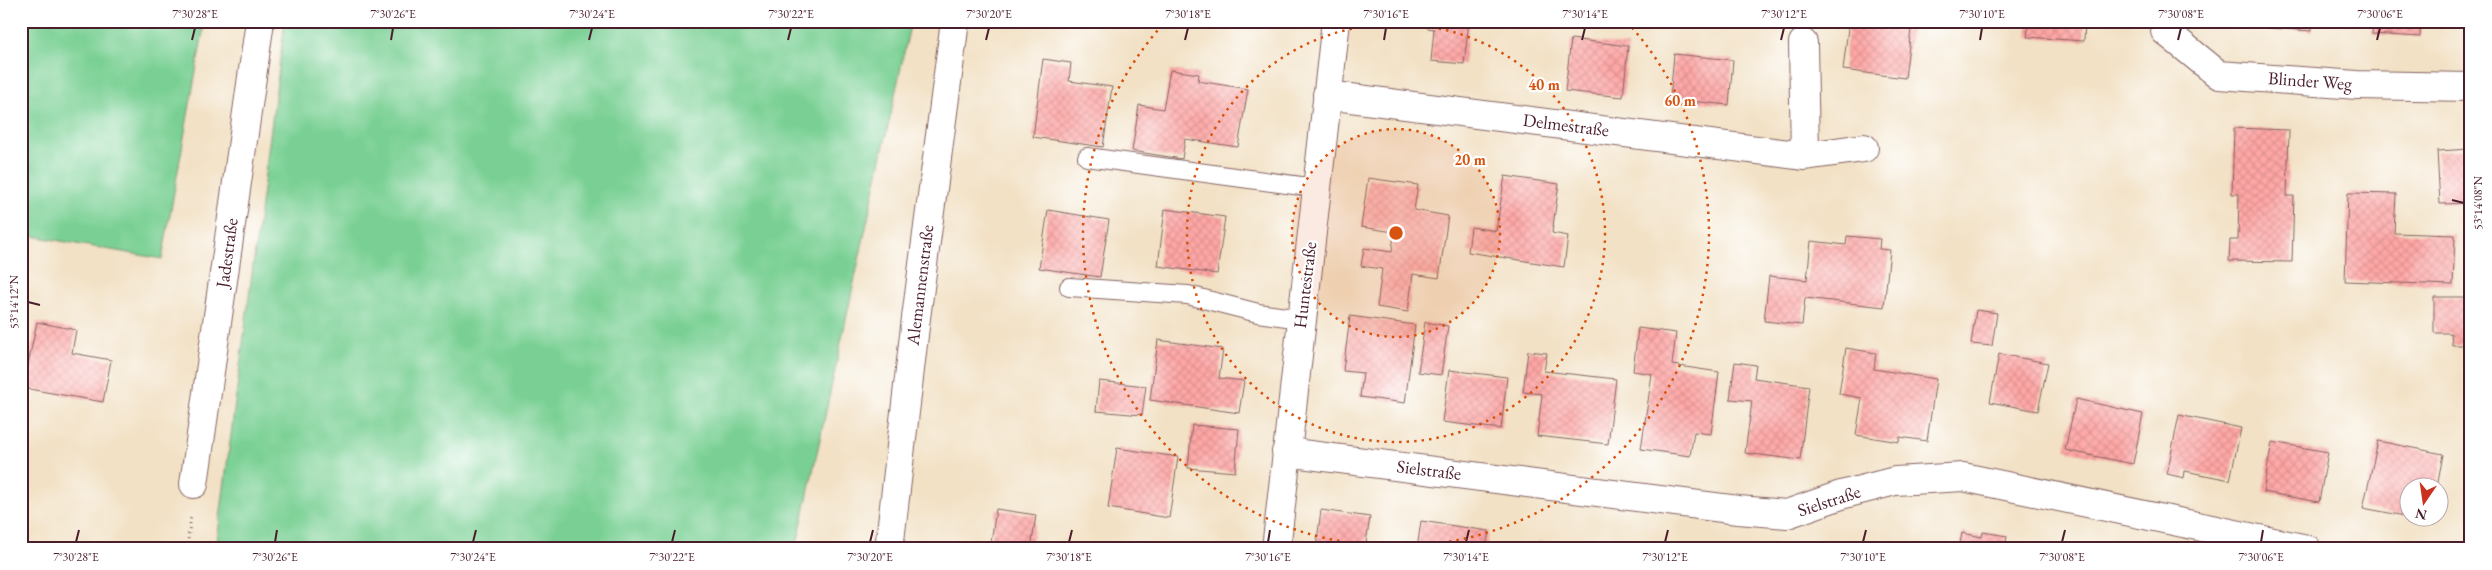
<svg xmlns="http://www.w3.org/2000/svg" width="2492" height="570" font-family="'EB Garamond',serif">
<style>
.grass{fill:#7ad094;stroke:#627860}
.building{fill:url(#building-cross-hatch)}
.lines{fill:none;stroke-linecap:round;stroke-linejoin:round}
.service-casing{stroke:#856361;stroke-width:20}
.minor-casing{stroke:#856361;stroke-width:30}
.path{stroke:#856361;stroke-width:3;stroke-dasharray:1 4;stroke-linecap:butt}
.service{stroke:#fff;stroke-width:18}
.minor{stroke:#fff;stroke-width:28}
.ticks{fill:none;stroke:#4a1f2b;stroke-width:2}
.ring{fill:none;stroke:#d8530f;stroke-width:2.5;stroke-dasharray:2.5 5}
.labels{text-anchor:middle;stroke-width:4.5;stroke-linejoin:round;paint-order:stroke}
.street-label{font-size:18px;fill:#4a1f2b;stroke:#fff}
.centre{fill:#d8530f;stroke:#fff;stroke-width:2.5}
.ring-label{font-size:15px;text-anchor:middle;font-weight:bold;fill:#d8530f;stroke:#fff;stroke-width:4.5;stroke-linejoin:round;paint-order:stroke}
.neatline{fill:none;stroke:#4a1f2b;stroke-width:2}
.ticks-label{font-size:12px;text-anchor:middle;fill:#4a1f2b}
</style>
<defs>
<pattern id="building-cross-hatch" width="8" height="8" patternUnits="userSpaceOnUse" patternTransform="scale(1.25)"><rect width="8" height="8" fill="#fea7a6"/><path d="M0 0l8 8M0 8l8-8" fill="none" stroke="#db8f8f"/></pattern>
</defs>
<rect width="100%" height="100%" fill="#fff"/>
<filter id="ink" filterUnits="userSpaceOnUse"><feTurbulence type="fractalNoise" baseFrequency=".02" numOctaves="2"/><feDisplacementMap in="SourceGraphic" scale="10" xChannelSelector="R" yChannelSelector="G"/><feConvolveMatrix kernelMatrix="1 2 1 2 8 2 1 2 1" color-interpolation-filters="sRGB"/></filter>
<filter id="wash" filterUnits="userSpaceOnUse"><feTurbulence type="fractalNoise" baseFrequency=".0096" numOctaves="4" result="noise"/><feDisplacementMap in="SourceGraphic" scale="20" xChannelSelector="R" yChannelSelector="G"/><feGaussianBlur stdDeviation="1.12" result="paint"/><feColorMatrix in="noise" values="0 0 0 0 0 0 0 0 0 0 0 0 0 0 0 0 0 1.4 0 .05"/><feComposite in="paint" operator="in"/></filter>
<g filter="url(#wash)">
<rect width="100%" height="100%" fill="#f2e1c5"/>
<path class="grass" d="M 21,21 L 205,21 L 162,259 L 21,234 Z
M 285,21 L 911,21 L 796,549 L 216,549 Z"/>
<g id="blocks">
<path class="building" d="M 1427,21 L 1469,21 L 1464,64 L 1431,61 L 1434,29 L 1427,28 Z
M 1842,21 L 1912,21 L 1905,78 L 1843,70 L 1848,28 L 1841,27 Z
M 2029,21 L 2085,21 L 2084,41 L 2027,37 Z
M 2257,21 L 2312,21 L 2312,31 L 2257,27 Z
M 2373,21 L 2421,21 L 2420,37 L 2372,34 Z
M 1571,39 L 1628,46 L 1623,97 L 1565,91 Z
M 1674,54 L 1733,60 L 1729,105 L 1670,99 Z
M 1043,59 L 1071,63 L 1069,81 L 1112,87 L 1103,147 L 1033,137 Z
M 1170,70 L 1199,74 L 1198,81 L 1248,89 L 1238,147 L 1185,139 L 1182,159 L 1132,151 L 1139,105 L 1163,109 Z
M 2234,128 L 2289,130 L 2287,196 L 2294,196 L 2292,262 L 2229,261 L 2230,240 L 2238,240 L 2239,194 L 2232,194 Z
M 2471,149 L 2471,203 L 2440,204 L 2437,151 Z
M 1505,176 L 1559,184 L 1552,233 L 1568,236 L 1564,267 L 1468,252 L 1471,227 L 1496,231 Z
M 1368,178 L 1418,185 L 1414,210 L 1448,216 L 1439,278 L 1413,274 L 1408,312 L 1377,307 L 1382,269 L 1361,266 L 1364,248 L 1392,252 L 1394,232 L 1361,227 Z
M 2348,193 L 2396,194 L 2394,233 L 2455,235 L 2453,285 L 2345,281 Z
M 1165,209 L 1225,217 L 1217,274 L 1158,266 Z
M 1048,210 L 1109,220 L 1100,277 L 1039,268 Z
M 1847,236 L 1880,239 L 1879,249 L 1890,250 L 1884,307 L 1805,298 L 1802,325 L 1764,321 L 1769,276 L 1807,280 L 1811,241 L 1846,245 Z
M 2434,297 L 2471,297 L 2471,345 L 2452,345 L 2451,333 L 2434,333 Z
M 1976,310 L 1997,313 L 1992,346 L 1971,344 Z
M 1350,316 L 1415,325 L 1405,403 L 1360,397 L 1363,373 L 1343,371 Z
M 37,322 L 76,330 L 72,353 L 111,360 L 103,402 L 23,388 Z
M 1425,322 L 1448,326 L 1441,375 L 1418,372 Z
M 1638,328 L 1676,333 L 1672,365 L 1719,372 L 1711,434 L 1694,432 L 1690,456 L 1641,449 L 1652,374 L 1633,371 Z
M 1158,340 L 1223,349 L 1219,378 L 1244,381 L 1239,413 L 1150,400 Z
M 1846,348 L 1876,353 L 1874,369 L 1936,379 L 1927,441 L 1900,437 L 1899,442 L 1856,435 L 1862,398 L 1839,394 Z
M 1528,351 L 1547,353 L 1544,371 L 1616,379 L 1608,444 L 1537,436 L 1542,394 L 1523,392 Z
M 1999,354 L 2048,363 L 2038,411 L 1990,402 Z
M 1735,362 L 1756,365 L 1754,378 L 1809,386 L 1800,460 L 1745,453 L 1752,401 L 1730,399 Z
M 1449,370 L 1507,377 L 1501,429 L 1442,422 Z
M 1099,381 L 1146,386 L 1142,415 L 1096,411 Z
M 2076,399 L 2143,414 L 2133,464 L 2065,450 Z
M 21,405 L 26,405 L 22,422 L 21,421 Z
M 2179,415 L 2241,428 L 2230,480 L 2185,471 L 2184,478 L 2167,474 Z
M 1192,425 L 1239,429 L 1235,472 L 1188,468 Z
M 2378,441 L 2443,454 L 2437,488 L 2410,488 L 2410,517 L 2363,508 Z
M 2272,442 L 2328,452 L 2319,502 L 2263,492 Z
M 1117,448 L 1178,457 L 1169,518 L 1108,508 Z
M 996,509 L 1036,515 L 1031,549 L 990,549 Z
M 1321,510 L 1370,517 L 1365,549 L 1316,549 Z
M 1421,521 L 1489,531 L 1486,549 L 1417,549 Z
M 1983,532 L 2007,536 L 2005,549 L 1959,549 L 1962,533 L 1982,537 Z
M 1539,542 L 1576,548 L 1576,549 L 1538,549 Z"/>
</g>
</g>
<g filter="url(#ink)">
<use href="#blocks" fill-opacity="0" stroke="#856361" stroke-width="1"/>
<g class="lines">
<g class="service-casing">
<path id="service" d="M 1087,157 L 1316,188
M 1069,287 L 1188,295 L 1258,313 L 1301,319"/>
</g>
<g class="minor-casing">
<path id="minor" d="M 2165,31 L 2219,75 L 2357,85 L 2471,87
M 1327,95 L 1805,156 L 1803,43
M 1805,156 L 1864,148
M 1286,452 L 1738,510 L 1787,514 L 1841,495 L 1895,481 L 1963,477 L 2307,549
M 194,484 L 260,21
M 889,549 L 916,318 L 955,21
M 1276,549 L 1336,21"/>
</g>
<path class="path" d="M 187,549 L 191,515"/>
<use href="#service" class="service"/>
<use href="#minor" class="minor"/>
</g>
</g>
<path class="ticks" d="M 192,40 L 195,28M 391,40 L 393,28M 589,40 L 592,28M 788,40 L 791,28M 986,40 L 989,28M 1185,40 L 1188,28M 1384,40 L 1386,28M 1582,40 L 1585,28M 1781,40 L 1784,28M 1980,40 L 1982,28M 2178,40 L 2181,28M 2377,40 L 2380,28M 2452,200 L 2464,203M 28,302 L 40,305M 76,542 L 79,530M 275,542 L 277,530M 473,542 L 476,530M 672,542 L 675,530M 870,542 L 873,530M 1069,542 L 1072,530M 1268,542 L 1270,530M 1466,542 L 1469,530M 1665,542 L 1668,530M 1863,542 L 1866,530M 2062,542 L 2065,530M 2261,542 L 2263,530"/>
<circle cx="1396" cy="233" r="104" fill="#d8530f" fill-opacity=".12"/>
<g class="ring">
<circle cx="1396" cy="233" r="104"/>
<circle cx="1396" cy="233" r="209"/>
<path d="M1627 22A313 313 0 1 1 1165 22"/>
</g>
<g class="labels">
<g class="street-label">
<text transform="translate(2310 81) rotate(4)" y="6">Blinder Weg</text>
<text transform="translate(1566 125) rotate(7)" y="6">Delmestraße</text>
<text transform="translate(227 253) rotate(-82)" y="6">Jadestraße</text>
<text transform="translate(920 285) rotate(-83)" y="6">Alemannenstraße</text>
<text transform="translate(1305 285) rotate(-83)" y="6">Huntestraße</text>
<text transform="translate(1429 470) rotate(7)" y="6">Sielstraße</text>
<text transform="translate(1829 501) rotate(-18)" y="6">Sielstraße</text>
</g>
</g>
<circle cx="1396" cy="233" r="8" class="centre"/>
<g class="ring-label">
<text x="1544" y="90">40 m</text>
<text x="1680" y="106">60 m</text>
<text x="1470" y="165">20 m</text>
</g>
<rect width="2492" height="570" fill="none" stroke="#fff" stroke-width="55"/>
<g transform="translate(2424 502) rotate(193)"><circle r="24" fill="#ffffff" stroke="#b7a5aa"/>
<path d="M0-4L9 19L0 12L-9 19Z" fill="#c8321e"/>
<text y="-8" font-size="14" font-weight="bold" text-anchor="middle" fill="#4a1f2b">N</text>
</g>
<rect x="28" y="28" width="2436" height="514" class="neatline"/>
<g class="ticks-label">
<text x="195" y="18">7°30'28"E</text>
<text x="393" y="18">7°30'26"E</text>
<text x="592" y="18">7°30'24"E</text>
<text x="791" y="18">7°30'22"E</text>
<text x="989" y="18">7°30'20"E</text>
<text x="1188" y="18">7°30'18"E</text>
<text x="1386" y="18">7°30'16"E</text>
<text x="1585" y="18">7°30'14"E</text>
<text x="1784" y="18">7°30'12"E</text>
<text x="1982" y="18">7°30'10"E</text>
<text x="2181" y="18">7°30'08"E</text>
<text x="2380" y="18">7°30'06"E</text>
<text transform="translate(2478 203) rotate(-90)" y="4">53°14'08"N</text>
<text transform="translate(14 302) rotate(-90)" y="4">53°14'12"N</text>
<text x="76" y="561">7°30'28"E</text>
<text x="275" y="561">7°30'26"E</text>
<text x="473" y="561">7°30'24"E</text>
<text x="672" y="561">7°30'22"E</text>
<text x="870" y="561">7°30'20"E</text>
<text x="1069" y="561">7°30'18"E</text>
<text x="1268" y="561">7°30'16"E</text>
<text x="1466" y="561">7°30'14"E</text>
<text x="1665" y="561">7°30'12"E</text>
<text x="1863" y="561">7°30'10"E</text>
<text x="2062" y="561">7°30'08"E</text>
<text x="2261" y="561">7°30'06"E</text>
</g>
</svg>
